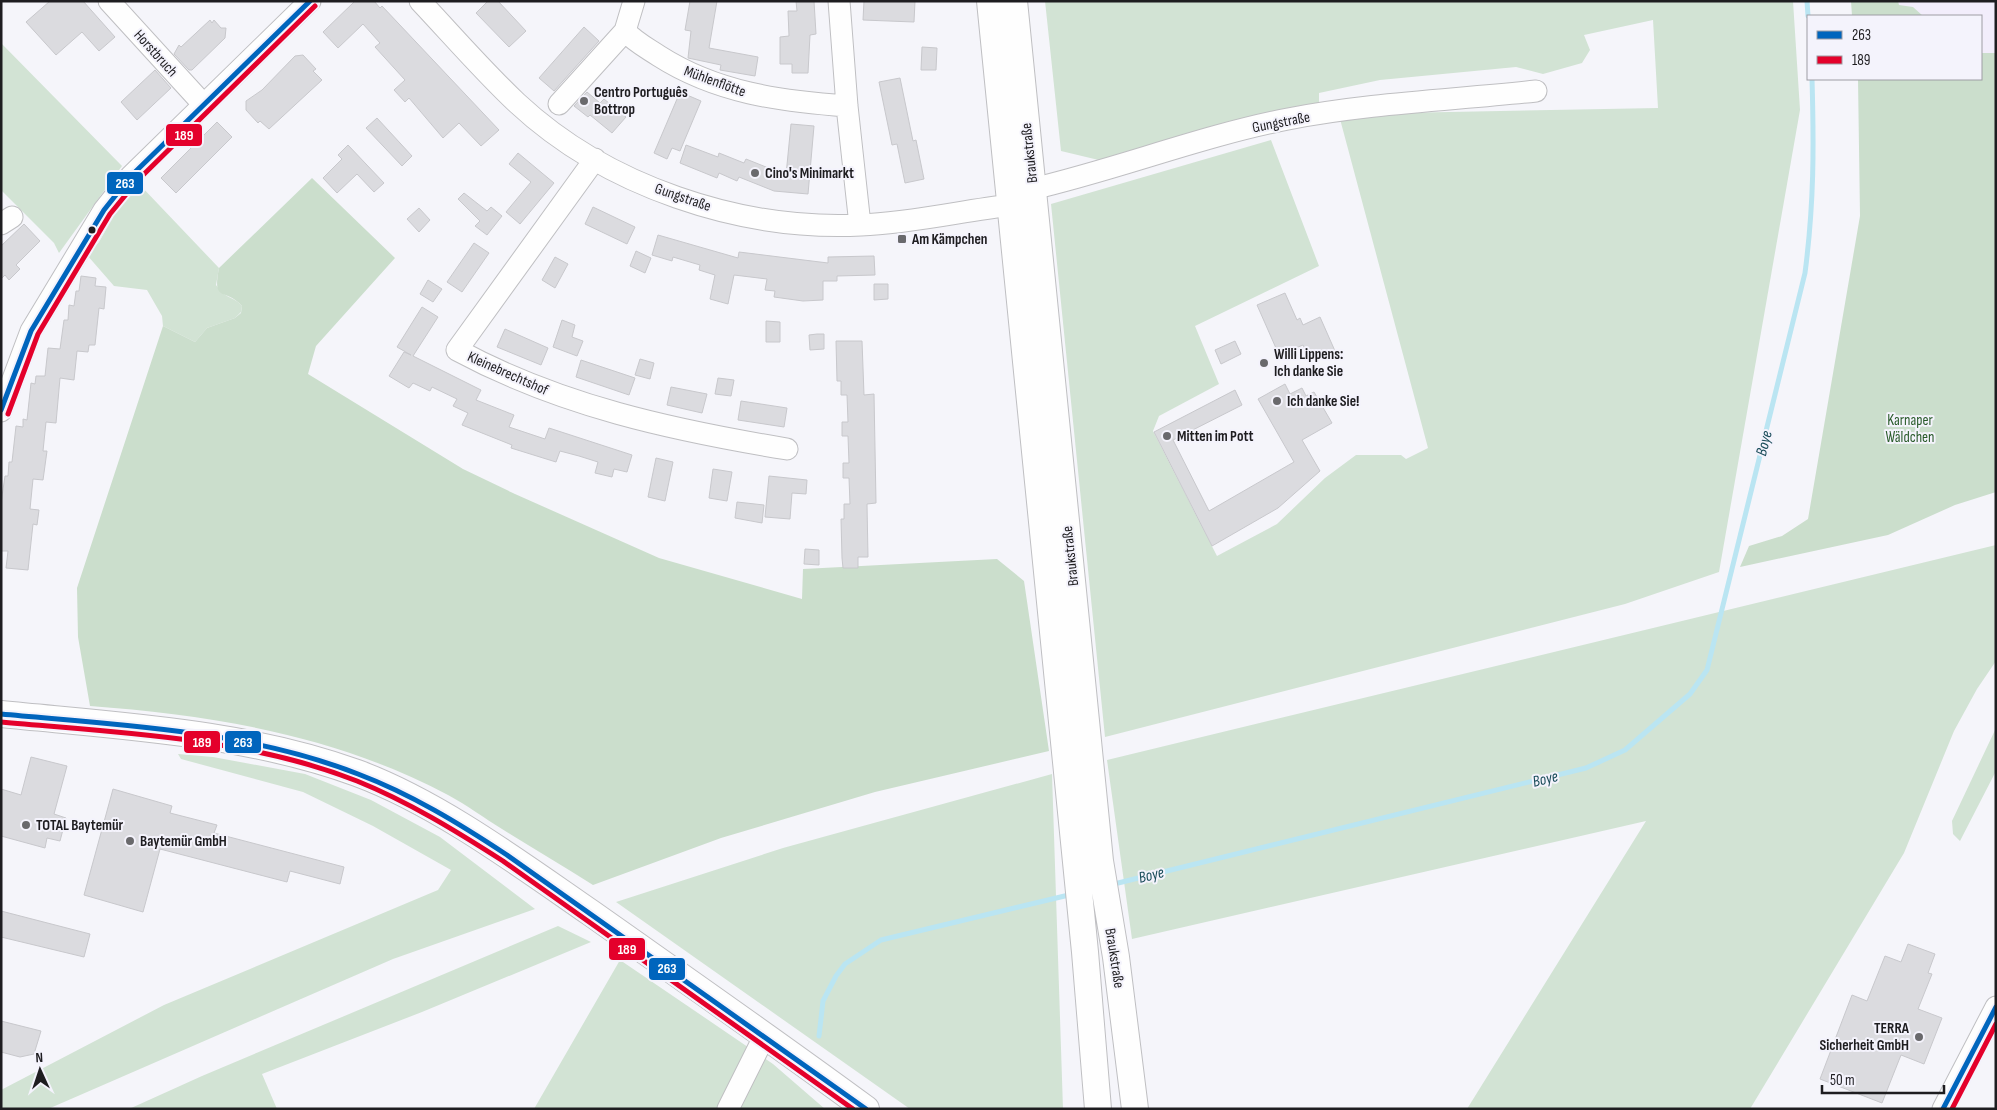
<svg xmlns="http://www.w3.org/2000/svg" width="1997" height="1110" font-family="'Sofia Sans Condensed',sans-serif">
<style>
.industrial{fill:#f2edfb}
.green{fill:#d2e3d4}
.forest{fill:#cbdecc}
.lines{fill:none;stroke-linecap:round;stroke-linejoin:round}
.stream{stroke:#bae5f2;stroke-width:5}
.building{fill:#dbdbdf;stroke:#c8c8cc}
.minor-casing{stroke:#bfbfc2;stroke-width:23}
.major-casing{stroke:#bfbfc2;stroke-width:28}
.minor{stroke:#fefefe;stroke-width:21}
.major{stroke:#fefefe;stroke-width:26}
.bus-1-casing{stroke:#f4f3fc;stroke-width:9}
.bus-2-casing{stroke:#f4f3fc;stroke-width:9}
.bus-1{stroke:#0065bd;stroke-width:5}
.bus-2{stroke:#e4002b;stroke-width:5}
.poi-dot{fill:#69696c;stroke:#f4f3fc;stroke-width:2}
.bus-dot{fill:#1e1d20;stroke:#f4f3fc;stroke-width:2}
.labels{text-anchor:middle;stroke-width:4;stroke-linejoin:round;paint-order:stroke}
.street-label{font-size:15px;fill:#1e1d20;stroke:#f4f3fc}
.poi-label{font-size:15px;font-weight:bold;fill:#1e1d20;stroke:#f4f3fc;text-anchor:start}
.park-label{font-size:15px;fill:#295b2a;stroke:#f4f3fc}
.water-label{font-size:16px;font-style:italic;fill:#184b58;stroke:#f4f3fc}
.line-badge{stroke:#f4f3fc;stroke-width:2}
.badge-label{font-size:14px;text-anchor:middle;font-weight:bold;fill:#fff}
</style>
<rect width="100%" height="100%" fill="#f5f5fa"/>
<path class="industrial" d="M 1898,1 L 1996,1 L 1996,53 L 1981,53 L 1981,16 L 1923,16 L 1913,7 L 1898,5 Z"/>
<path class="green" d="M 1045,1 L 1793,1 L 1800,110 L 1719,572 L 1625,604 L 1105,737 L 1051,204 L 1271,140 L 1319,266 L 1195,326 L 1219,384 L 1159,416 L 1153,431 L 1217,556 L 1277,524 L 1325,478 L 1356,455 L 1401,455 L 1406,459 L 1428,448 L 1340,119 L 1398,113 L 1658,108 L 1653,20 L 1584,35 L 1590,50 L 1582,63 L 1543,74 L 1516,67 L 1380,80 L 1319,93 L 1319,107 L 1107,162 L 1061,151 Z
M 1,43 L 122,166 L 59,253 L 54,243 L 1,190 Z
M 139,184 L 219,268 L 216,285 C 226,300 232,295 242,306 L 241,312 L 235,318 L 207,328 L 195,342 L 163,326 L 162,316 L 147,290 L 114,286 L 87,255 L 99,242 L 116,212 Z
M 1996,545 L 1996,661 L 1977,689 L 1954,731 L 1904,853 L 1750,1109 L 1467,1109 L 1646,821 L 1132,939 L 1107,760 Z
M 1996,728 L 1996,771 L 1960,841 L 1953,834 L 1952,821 Z
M 178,754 L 213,757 L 305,774 L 371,800 L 440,837 L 535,909 L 393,959 L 48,1109 L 1,1109 L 1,1090 L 164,1005 L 438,890 L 451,870 L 373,826 L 303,792 L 181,759 Z
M 1052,774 L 1063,1109 L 910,1109 L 616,902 L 783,848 Z
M 558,926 L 591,942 L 422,1012 L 262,1074 L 277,1109 L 129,1109 L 202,1076 Z
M 620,960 L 773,1064 L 825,1109 L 534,1109 Z"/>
<path class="forest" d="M 1851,1 L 1898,1 L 1899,5 L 1913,7 L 1923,16 L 1852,16 Z
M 1981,53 L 1996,53 L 1996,492 L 1955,505 L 1888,535 L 1740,567 L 1749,546 L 1782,536 L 1808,519 L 1860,216 L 1858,79 L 1981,79 Z
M 312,178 L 395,258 L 316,346 L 308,374 L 463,469 L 515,494 L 659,558 L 802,599 L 803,569 L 997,559 L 1024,581 L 1049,751 L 875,792 L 721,838 L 593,885 C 563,866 532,848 502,829 C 484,818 467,805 448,795 C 337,736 214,715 90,706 L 78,637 L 77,588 L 163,326 L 195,342 L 207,328 L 235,318 L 241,313 L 242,306 C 225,287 212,304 219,268 Z"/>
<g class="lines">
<path class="stream" d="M 1807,1 L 1808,16
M 1110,885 L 1586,768 L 1625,750 L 1690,694 L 1707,670 L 1805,273 C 1814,204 1814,147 1812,79
M 819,1036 L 823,1001 L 836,976 L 845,964 L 881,940 L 1073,894"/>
</g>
<path class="building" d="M 50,1 L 83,1 L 115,37 L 99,51 L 82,32 L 56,55 L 26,22 Z
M 355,1 L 374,1 L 380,8 L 382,6 L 499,130 L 481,146 L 459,123 L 443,138 L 409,98 L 405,102 L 394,90 L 405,80 L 375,47 L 380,43 L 363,24 L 338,48 L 323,32 Z
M 488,1 L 498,1 L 526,31 L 509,47 L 476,13 Z
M 690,1 L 717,1 L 709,48 L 758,57 L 755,76 L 720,70 L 721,65 L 688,58 L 691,31 L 685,30 Z
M 796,1 L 814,1 L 816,34 L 810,35 L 808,73 L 792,73 L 792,64 L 780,64 L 780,37 L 789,36 L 788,11 L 797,11 Z
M 864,1 L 915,1 L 914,22 L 863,20 Z
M 210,20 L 212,23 L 214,20 L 221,28 L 226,28 L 225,38 L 192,70 L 189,70 L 174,54 L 179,45 L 181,47 Z
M 584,27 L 599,41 L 554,91 L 539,78 Z
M 922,47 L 937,48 L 936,70 L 921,70 Z
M 303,55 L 316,69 L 313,71 L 322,80 L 269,129 L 260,121 L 258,123 L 246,110 L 246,101 L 262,90 L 295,56 Z
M 155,70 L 171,88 L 137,120 L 121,102 Z
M 900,78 L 913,141 L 916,140 L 924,179 L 905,183 L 897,144 L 892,145 L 879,82 Z
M 587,92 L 600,103 L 604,99 L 626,117 L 612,133 L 590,115 L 588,117 L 574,106 Z
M 680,92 L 701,101 L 680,151 L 672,148 L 667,159 L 654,153 Z
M 377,118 L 412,156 L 402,166 L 366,128 Z
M 217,122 L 232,137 L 176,193 L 161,178 Z
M 791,124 L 814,126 L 808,194 L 774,191 L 739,177 L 737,181 L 719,173 L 717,178 L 680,163 L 686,145 L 718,157 L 719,153 L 744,163 L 746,159 L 786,175 Z
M 348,145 L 384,183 L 374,192 L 357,174 L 337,193 L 323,178 L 342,159 L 338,155 Z
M 518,153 L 554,183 L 520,224 L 506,212 L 531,182 L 509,164 Z
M 464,193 L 487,211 L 491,207 L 502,216 L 487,235 L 475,226 L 480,221 L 458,199 Z
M 593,207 L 635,227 L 627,244 L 585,224 Z
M 419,208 L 430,220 L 419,232 L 407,219 Z
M 24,224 L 40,241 L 16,265 L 20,269 L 9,280 L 5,275 L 1,279 L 1,246 Z
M 658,235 L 738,258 L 739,252 L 828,263 L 828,257 L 874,256 L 875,275 L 837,276 L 837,281 L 823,281 L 823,300 L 803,301 L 774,297 L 775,291 L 765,290 L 767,279 L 734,275 L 728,304 L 710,299 L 715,275 L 699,270 L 700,265 L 673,257 L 672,261 L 652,255 Z
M 474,243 L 489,253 L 462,292 L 447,282 Z
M 636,251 L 651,258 L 645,273 L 630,266 Z
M 555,257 L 568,264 L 555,288 L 542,280 Z
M 81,276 L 96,278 L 95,286 L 106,287 L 104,309 L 99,308 L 95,345 L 89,345 L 88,352 L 77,351 L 74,380 L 60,378 L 56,423 L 46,422 L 43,451 L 47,451 L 43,480 L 33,479 L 30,509 L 39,510 L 37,525 L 33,524 L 28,570 L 6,568 L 8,551 L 1,551 L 1,503 L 5,476 L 8,476 L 9,462 L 12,462 L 16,426 L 23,427 L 23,419 L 27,420 L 31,383 L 35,384 L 36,376 L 45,376 L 48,348 L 60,349 L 64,320 L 68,320 L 69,305 L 74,306 L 76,291 L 79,291 Z
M 428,280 L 442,289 L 433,302 L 420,294 Z
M 874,284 L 888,284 L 888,299 L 874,300 Z
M 1285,293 L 1297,320 L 1300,318 L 1303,325 L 1320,317 L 1335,351 L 1317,359 L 1315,355 L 1309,357 L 1303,345 L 1279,355 L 1257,305 Z
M 422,307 L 438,317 L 413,356 L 481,390 L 476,400 L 514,415 L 509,427 L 545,439 L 549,428 L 632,455 L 627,472 L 614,469 L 612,477 L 595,473 L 598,462 L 579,456 L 560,451 L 556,462 L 511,448 L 512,445 L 462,425 L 468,413 L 453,406 L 457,399 L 432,387 L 430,391 L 413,383 L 409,388 L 389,376 L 404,352 L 411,355 L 397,347 Z
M 562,320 L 575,325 L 572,337 L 583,341 L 577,356 L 553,347 Z
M 766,321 L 780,322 L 780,342 L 766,342 Z
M 505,329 L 548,348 L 541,365 L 497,347 Z
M 817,334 L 824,334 L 824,349 L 810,350 L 809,335 Z
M 836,341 L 862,341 L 864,395 L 874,394 L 876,503 L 867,504 L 868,557 L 858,557 L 858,568 L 843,568 L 842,558 L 841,519 L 844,519 L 844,504 L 850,504 L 849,478 L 843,478 L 843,463 L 849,463 L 848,436 L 842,436 L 842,422 L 848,422 L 847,395 L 841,395 L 841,381 L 837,381 Z
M 1235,341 L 1241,354 L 1221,364 L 1215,350 Z
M 640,359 L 654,363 L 650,379 L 635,375 Z
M 581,360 L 635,378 L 629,395 L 576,377 Z
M 718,378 L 734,380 L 731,396 L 715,394 Z
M 1285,384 L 1290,394 L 1302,388 L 1306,396 L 1314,392 L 1332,423 L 1302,440 L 1320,471 L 1278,508 L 1212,546 L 1154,432 L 1235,390 L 1242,405 L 1173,440 L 1209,511 L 1294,462 L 1258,399 Z
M 671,387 L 707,394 L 702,413 L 667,405 Z
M 741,401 L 787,408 L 784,427 L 738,420 Z
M 656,458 L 673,462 L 665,501 L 648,497 Z
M 713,469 L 732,472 L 727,501 L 709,498 Z
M 769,476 L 807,480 L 806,494 L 792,493 L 790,519 L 765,517 Z
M 737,502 L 764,505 L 762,523 L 735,518 Z
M 805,549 L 819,550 L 819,565 L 804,564 Z
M 31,757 L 67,766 L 54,814 L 66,818 L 60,841 L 47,838 L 45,848 L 1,836 L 1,789 L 21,795 Z
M 113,789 L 172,806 L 170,813 L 217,825 L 214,833 L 344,867 L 340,884 L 290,871 L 287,882 L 160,849 L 143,912 L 84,895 Z
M 1,911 L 90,934 L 84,957 L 1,937 Z
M 1908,944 L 1935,954 L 1928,973 L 1932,974 L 1918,1009 L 1942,1018 L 1924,1064 L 1901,1055 L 1882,1103 L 1820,1079 L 1852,995 L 1867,1001 L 1885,956 L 1901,962 Z
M 1,1021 L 41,1031 L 34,1054 L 20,1057 L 1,1052 Z"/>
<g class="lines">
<g class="minor-casing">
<path id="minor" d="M 109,1 L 203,104
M 420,1 C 452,35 483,71 517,103 C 606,186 740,231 861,225 C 912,223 961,211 1011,205
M 634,1 L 625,31 C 635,42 647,48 659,56 C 717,93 780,101 847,106
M 839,1 L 847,106 L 860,225
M 559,104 L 625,31
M 595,159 L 457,350 C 561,406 672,430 787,449
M 1032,189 C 1118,169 1201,136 1288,119 C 1370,103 1454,100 1536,91
M 1,224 L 12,217
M 1,411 L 31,331 L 104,210 L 131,176 L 310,1
M 728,1109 L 760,1045 L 767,1036
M 1943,1109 L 1996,1007"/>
</g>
<g class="major-casing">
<path id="major" d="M 990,1 L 1085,952 L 1098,1109
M 1014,1 L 1100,861 L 1116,957 L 1135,1109
M 1,714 C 120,726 244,732 357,773 C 438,803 520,864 591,913 C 683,978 775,1042 866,1109"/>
</g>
<use href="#minor" class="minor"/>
<use href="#major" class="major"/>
<g class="bus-1-casing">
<path id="bus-1" d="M 1,410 L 31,331 L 104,210 L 131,176 L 310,1
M 1,714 C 120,725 246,730 358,774 C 411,794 460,824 507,855 L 866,1109
M 1943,1109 L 1996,1007"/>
</g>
<g class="bus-2-casing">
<path id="bus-2" d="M 8,414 L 38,334 L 110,214 L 137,181 L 315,6
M 1,722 C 119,733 245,737 357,781 C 409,802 456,831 503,861 L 853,1109
M 1952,1109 L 1996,1024"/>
</g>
<use href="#bus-1" class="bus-1"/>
<use href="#bus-2" class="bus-2"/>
</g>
<g class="poi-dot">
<circle cx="584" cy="101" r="5"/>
<circle cx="755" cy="173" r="5"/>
<rect x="897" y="234" width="10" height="10" rx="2.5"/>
<circle cx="1264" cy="363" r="5"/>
<circle cx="1277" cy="401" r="5"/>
<circle cx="1167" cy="436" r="5"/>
<circle cx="26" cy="825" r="5"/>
<circle cx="130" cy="841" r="5"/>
<circle cx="1919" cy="1037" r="5"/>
</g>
<circle class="bus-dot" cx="92" cy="230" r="4.5"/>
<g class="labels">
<g class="street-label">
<text transform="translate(156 53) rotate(48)" y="5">Horstbruch</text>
<text transform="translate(715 81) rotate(20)" y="5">Mühlenflötte</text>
<text transform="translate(1281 122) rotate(-11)" y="5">Gungstraße</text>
<text transform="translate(1029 153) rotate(-96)" y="5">Braukstraße</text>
<text transform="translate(683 197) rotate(19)" y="5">Gungstraße</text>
<text transform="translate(508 373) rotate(24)" y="5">Kleinebrechtshof</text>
<text transform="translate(1070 556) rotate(-96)" y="5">Braukstraße</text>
<text transform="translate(1115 958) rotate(81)" y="5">Braukstraße</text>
</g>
<g class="poi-label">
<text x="594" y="97">Centro Português<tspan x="594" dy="17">Bottrop</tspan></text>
<text x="765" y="178">Cino's Minimarkt</text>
<text x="912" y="244">Am Kämpchen</text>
<text x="1274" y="359">Willi Lippens:<tspan x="1274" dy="17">Ich danke Sie</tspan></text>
<text x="1287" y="406">Ich danke Sie!</text>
<text x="1177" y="441">Mitten im Pott</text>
<text x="36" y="830">TOTAL Baytemür</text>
<text x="140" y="846">Baytemür GmbH</text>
<text x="1909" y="1033" text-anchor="end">TERRA<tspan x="1909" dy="17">Sicherheit GmbH</tspan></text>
</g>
<g class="park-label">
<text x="1910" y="425">Karnaper<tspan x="1910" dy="17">Wäldchen</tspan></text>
</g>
<g class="water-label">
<text transform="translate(1763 443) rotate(-76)" y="6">Boye</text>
<text transform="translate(1545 778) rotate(-14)" y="6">Boye</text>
<text transform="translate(1151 874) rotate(-14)" y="6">Boye</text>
</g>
</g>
<g class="line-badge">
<rect x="165" y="123" width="38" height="24" rx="5" fill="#e4002b"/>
<rect x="106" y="171" width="38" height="24" rx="5" fill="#0065bd"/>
<rect x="224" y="730" width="38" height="24" rx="5" fill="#0065bd"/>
<rect x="183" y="730" width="38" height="24" rx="5" fill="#e4002b"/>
<rect x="608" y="937" width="38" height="24" rx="5" fill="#e4002b"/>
<rect x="648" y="957" width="38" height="24" rx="5" fill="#0065bd"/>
</g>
<g class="badge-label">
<text x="184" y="140">189</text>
<text x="125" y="188">263</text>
<text x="243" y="747">263</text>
<text x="202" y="747">189</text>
<text x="627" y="954">189</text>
<text x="667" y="973">263</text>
</g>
<rect width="1997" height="1110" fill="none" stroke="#1e1d20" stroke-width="5"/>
<rect x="1807" y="15" width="175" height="65" fill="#f4f3fc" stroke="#9e9da4"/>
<rect x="1817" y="31" width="25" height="8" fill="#0065bd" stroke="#9e9da4"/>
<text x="1852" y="40" font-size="15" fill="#1e1d20">263</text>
<rect x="1817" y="56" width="25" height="8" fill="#e4002b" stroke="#9e9da4"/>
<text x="1852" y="65" font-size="15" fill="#1e1d20">189</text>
<g transform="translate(40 1070) rotate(357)" stroke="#f4f3fc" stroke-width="4" paint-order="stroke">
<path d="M0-4L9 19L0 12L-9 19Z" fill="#1e1d20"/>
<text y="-8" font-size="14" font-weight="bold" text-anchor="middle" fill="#1e1d20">N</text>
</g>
<path d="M1822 1085v8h122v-8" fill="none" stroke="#1e1d20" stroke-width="2.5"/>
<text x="1830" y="1085" font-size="15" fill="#1e1d20" stroke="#f4f3fc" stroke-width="4" paint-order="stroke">50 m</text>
</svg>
